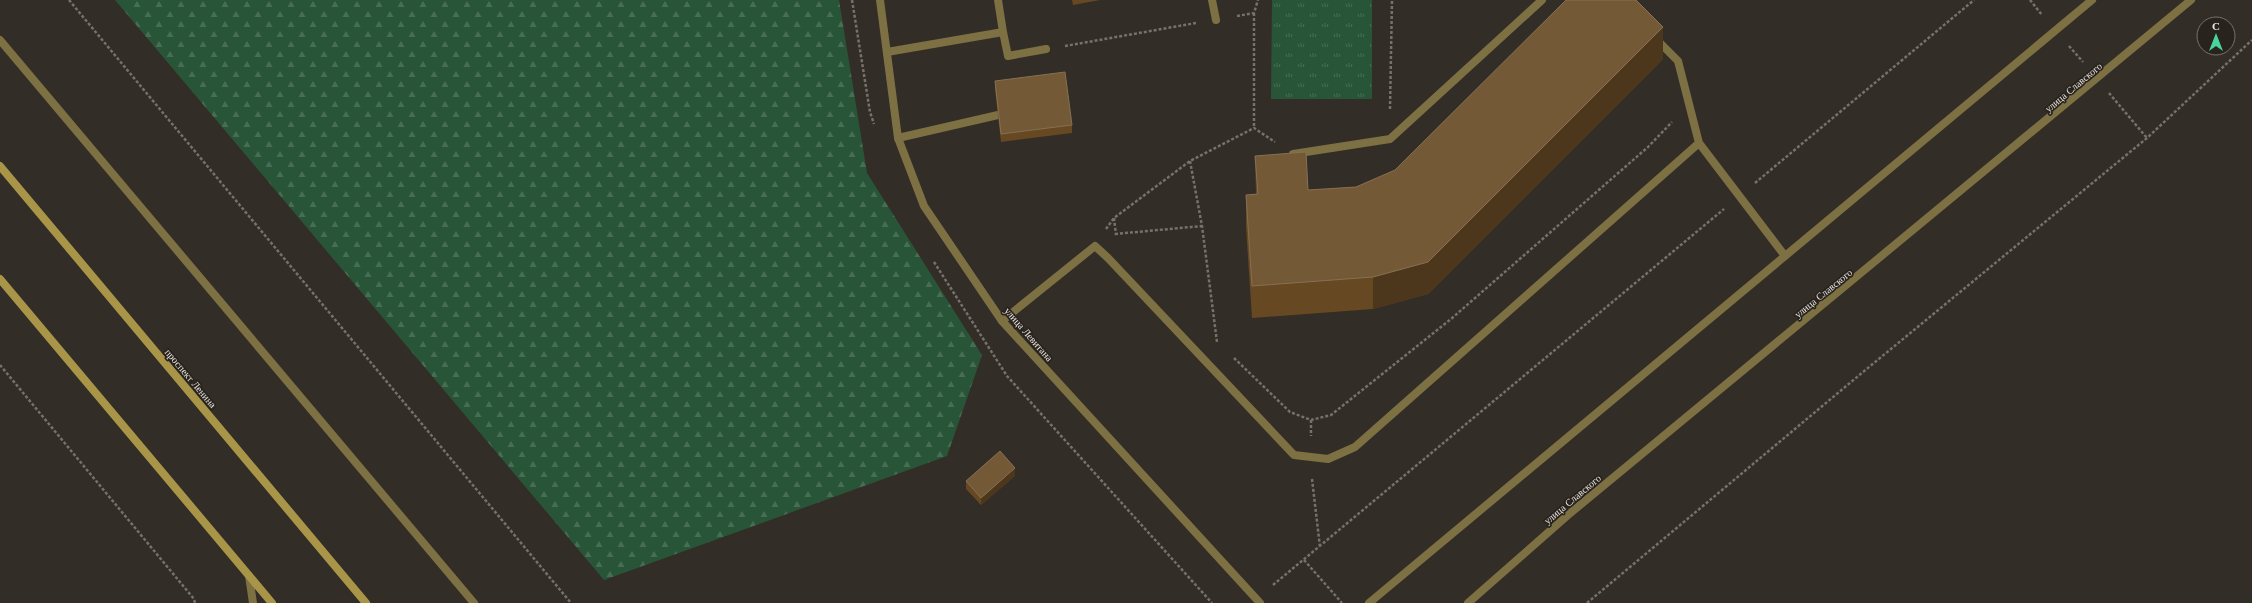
<svg xmlns="http://www.w3.org/2000/svg" width="2252" height="603" font-family="'Libre Baskerville',serif">
<style>
.forest{fill:url(#forest-firs)}
.park{fill:url(#park-tufts)}
.lines{fill:none;stroke-linecap:round;stroke-linejoin:round}
.path{stroke:#76716c;stroke-width:2.5;stroke-dasharray:3 2;stroke-linecap:butt}
.lane{stroke:#7d7042;stroke-width:8}
.street{stroke:#7d7042;stroke-width:8}
.secondary{stroke:#a99547;stroke-width:8}
.wall{fill:#664823}
.shaded-wall{fill:#4c361c}
.building{fill:#745937;stroke:#877052}
.labels{text-anchor:middle;stroke-width:3.5;stroke-linejoin:round;paint-order:stroke}
.street-label{font-size:10px;fill:#ece8e4;stroke:#29231d}
</style>
<defs>
<pattern id="forest-firs" width="22" height="20" patternUnits="userSpaceOnUse"><rect width="22" height="20" fill="#285537"/><path d="M5 1l3.5 6h-7zM16 11l3.5 6h-7z" fill="#476d54"/></pattern>
<pattern id="park-tufts" width="24" height="20" patternUnits="userSpaceOnUse"><rect width="24" height="20" fill="#285537"/><path d="M3 7l-1-3M5 7V3M7 7l1-3M15 17l-1-3M17 17v-4M19 17l1-3" fill="none" stroke="#476d54"/></pattern>
</defs>
<rect width="100%" height="100%" fill="#332d27"/>
<path class="forest" d="M 115,0 L 839,0 L 867,173 L 982,355 L 947,456 L 604,580 Z"/>
<path class="park" d="M 1272,0 L 1372,0 L 1372,99 L 1271,99 Z"/>
<g class="lines">
<path class="path" d="M 69,0 L 571,603
M 852,0 L 870,112 L 874,124
M 2030,0 L 2042,15
M 1254,13 L 1254,128
M 1237,16 L 1254,13 L 1258,0
M 1065,46 L 1196,23
M 2069,46 L 2083,62
M 2109,93 L 2147,138
M 1390,109 L 1392,0
M 1190,161 L 1202,226 L 1217,342
M 1755,183 L 1974,0
M 1114,218 L 1116,235
M 1106,229 L 1114,218 L 1190,161 L 1254,128 L 1275,142
M 1115,234 L 1202,226
M 934,262 L 1007,376 L 1212,603
M 1234,358 L 1290,412 L 1311,420 L 1331,415 L 1451,319 L 1648,147 L 1672,122
M 0,365 L 194,599 L 195,603
M 1311,420 L 1311,436
M 1312,479 L 1320,547
M 1304,560 L 1342,603
M 1273,585 L 1724,209
M 1587,603 L 1863,372 L 2147,138 L 2252,40"/>
<path class="lane" d="M 1212,0 L 1216,20
M 1003,32 L 1008,56 L 1046,49
M 1656,39 L 1678,61 L 1699,143 L 1785,256
M 0,40 L 474,603
M 887,52 L 1003,32 L 998,0
M 898,138 L 998,115
M 1293,154 L 1390,139 L 1542,0
M 1002,321 L 1095,246 L 1108,258 L 1294,455 L 1328,459 L 1355,447 L 1699,143
M 249,576 L 253,603"/>
<path class="street" d="M 880,0 L 898,138 L 924,206 L 1002,321 L 1260,603
M 1369,603 L 2092,0
M 1468,603 L 1568,515 L 2191,0"/>
<path class="secondary" d="M 0,166 L 366,603
M 0,279 L 272,603"/>
</g>
<path class="wall" d="M 1072,0 L 1100,0 L 1073,5 Z
M 1663,59 L 1428,294 L 1373,309 L 1252,318 L 1246,227 L 1246,195 L 1256,194 L 1255,156 L 1308,190 L 1356,187 Z
M 995,81 L 1072,125 L 1072,133 L 1001,142 L 995,89 Z
M 1015,476 L 981,505 L 966,489 L 966,481 Z"/>
<path class="shaded-wall" d="M 1663,27 L 1663,59 L 1428,294 L 1373,309 L 1373,277 Z
M 1015,468 L 1015,476 L 981,505 L 981,498 Z"/>
<path class="building" d="M 1566,0 L 1636,0 L 1663,27 L 1428,262 L 1373,277 L 1252,286 L 1246,195 L 1258,194 L 1255,156 L 1306,152 L 1308,190 L 1356,187 L 1395,170 Z
M 1065,72 L 1072,125 L 1001,134 L 995,81 Z
M 1000,451 L 1015,468 L 981,498 L 966,481 Z"/>
<g class="labels">
<g class="street-label">
<text transform="translate(2073 87) rotate(-40)" y="4">улица Славского</text>
<text transform="translate(1823 293) rotate(-39)" y="4">улица Славского</text>
<text transform="translate(1029 334) rotate(49)" y="4">улица Левитана</text>
<text transform="translate(191 378) rotate(50)" y="4">проспект Ленина</text>
<text transform="translate(1572 499) rotate(-40)" y="4">улица Славского</text>
</g>
</g>
<g transform="translate(2216 36)"><circle r="19" fill="#29231d" stroke="#77726d"/>
<path d="M0-3L7 15L0 10L-7 15Z" fill="#48d49d"/>
<text y="-6" font-size="11" font-weight="bold" text-anchor="middle" fill="#ece8e4">С</text>
</g>
</svg>
